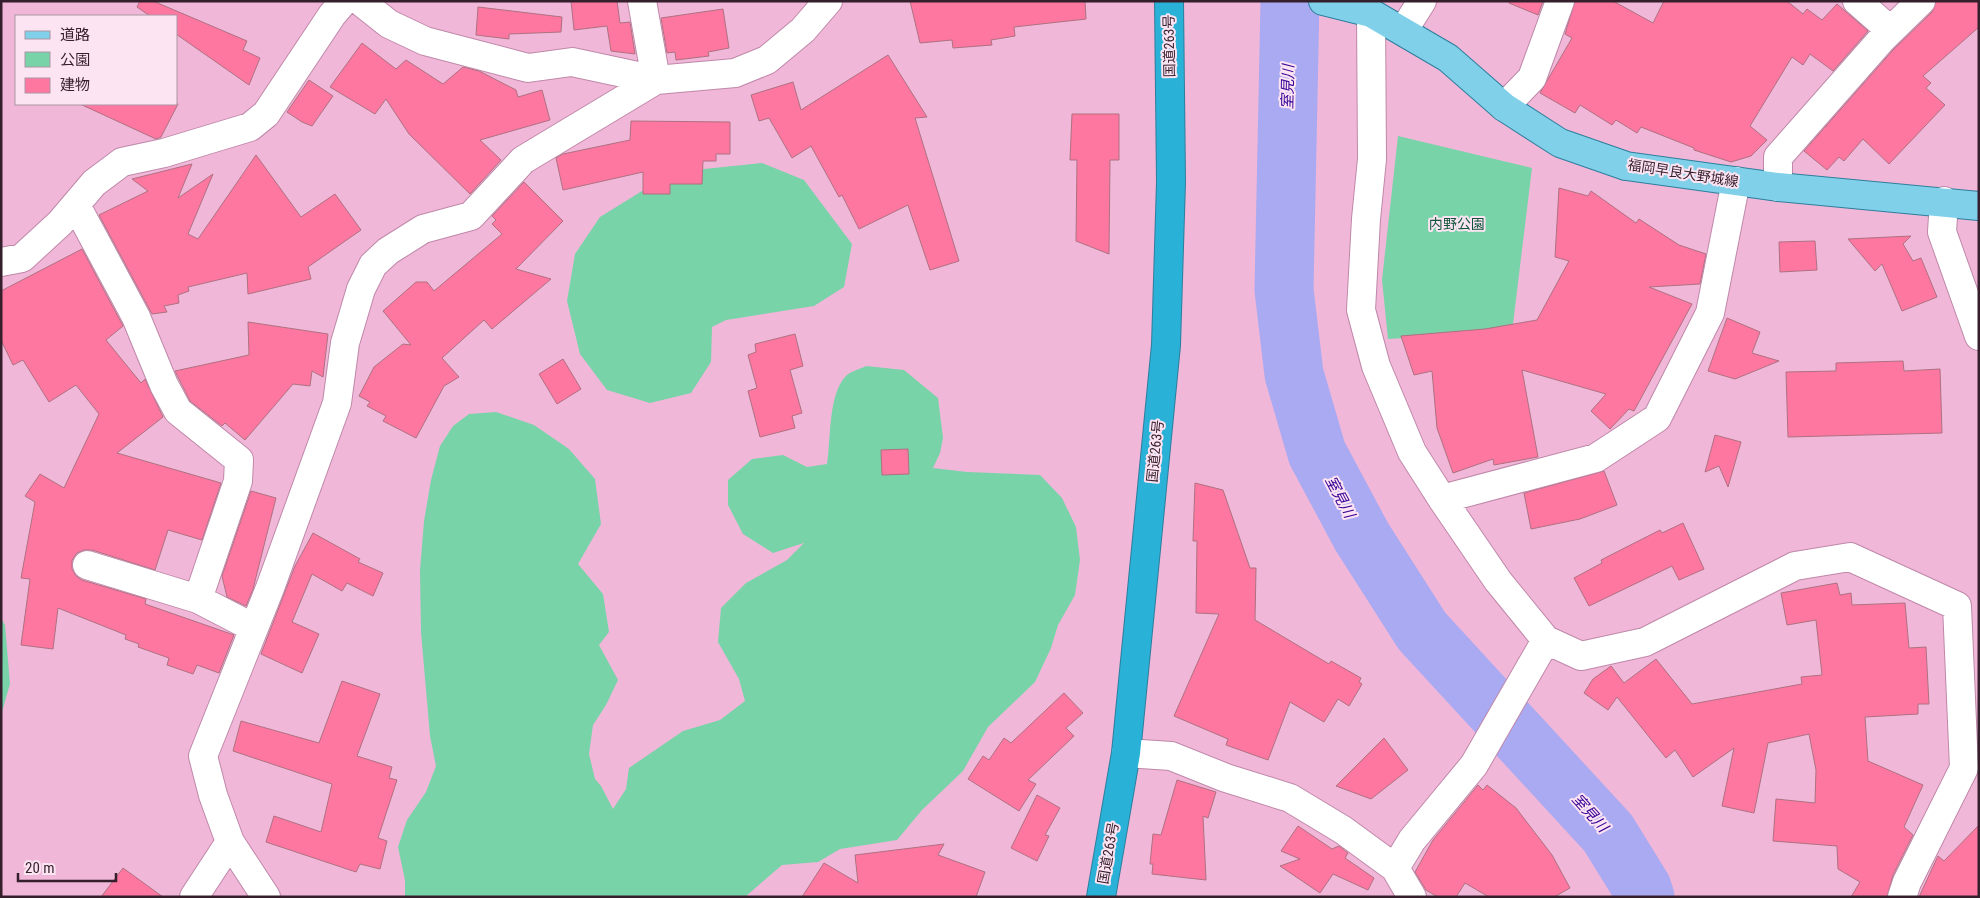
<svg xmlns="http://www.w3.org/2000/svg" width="1980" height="898" font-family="'Roboto Condensed','Noto Sans JP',sans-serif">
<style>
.green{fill:#78d3a9}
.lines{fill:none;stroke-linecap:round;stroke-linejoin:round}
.river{stroke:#a9aaf1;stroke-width:59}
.building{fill:#fd77a0;stroke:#ae7181}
.minor-casing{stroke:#bf88a9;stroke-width:30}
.major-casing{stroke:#2e7e9c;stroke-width:30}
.highway-casing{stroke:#2e7e9c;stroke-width:30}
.minor{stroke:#fff;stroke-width:28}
.major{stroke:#7fd0e8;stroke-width:28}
.highway{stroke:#2ab1d8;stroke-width:28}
.labels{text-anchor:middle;stroke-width:4;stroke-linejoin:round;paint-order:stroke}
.street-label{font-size:14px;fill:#351f2c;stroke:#fce4f2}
.park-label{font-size:14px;fill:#0f543a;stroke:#fce4f2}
.water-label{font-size:15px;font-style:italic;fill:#340296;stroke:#fce4f2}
</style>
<rect width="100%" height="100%" fill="#f1b7d9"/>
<path class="green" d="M 1398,136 L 1532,168 L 1512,332 L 1388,339 L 1382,280 Z
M 762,163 L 804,180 L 852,244 L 844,287 L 814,306 L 726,320 L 712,327 L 711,362 L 691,393 L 650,403 L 607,390 L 580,354 L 567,301 L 575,254 L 600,217 L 642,191 L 704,169 Z
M 866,366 L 904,370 L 938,398 L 943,438 L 940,453 L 933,468 L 967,472 L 1040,475 L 1062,498 L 1076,527 L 1080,560 L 1075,595 L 1058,625 L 1051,648 L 1035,682 L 988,727 L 963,771 L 922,810 L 897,840 L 840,849 L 818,862 L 782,865 L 745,897 L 405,897 L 405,880 L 398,847 L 407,820 L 426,792 L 436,766 L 430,736 L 421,632 L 420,570 L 424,521 L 431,480 L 440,446 L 453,426 L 469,414 L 496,412 L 534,425 L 569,449 L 595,479 L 601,524 L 578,564 L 603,594 L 609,632 L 599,645 L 618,680 L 606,705 L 593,725 L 589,754 L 595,779 L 601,786 L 613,809 L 626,789 L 629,768 L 683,731 L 720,720 L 745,701 L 739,679 L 718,642 L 721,608 L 746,583 L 787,560 L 804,543 L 773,553 L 743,534 L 728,505 L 728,480 L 752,459 L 783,455 L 807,467 L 827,464 C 831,440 828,396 845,377 C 849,372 860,369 866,366 Z
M 1,618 L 5,625 L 10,684 L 1,715 Z"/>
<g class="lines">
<path class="river" d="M 1290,1 L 1284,290 L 1294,374 L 1317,453 L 1362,537 L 1422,631 L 1608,833 L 1642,888 L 1645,897"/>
</g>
<path class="building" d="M 140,1 L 153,1 L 247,41 L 243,50 L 260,58 L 249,85 L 176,34 L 176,16 L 150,16 L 137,7 Z
M 571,1 L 617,1 L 620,23 L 630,22 L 635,54 L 611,51 L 607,26 L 574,30 Z
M 910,1 L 1085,1 L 1086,19 L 1014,27 L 1015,36 L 991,40 L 992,45 L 953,48 L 952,40 L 920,43 Z
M 1509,1 L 1543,1 L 1538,15 L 1509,3 Z
M 1575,1 L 1613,1 L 1653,23 L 1664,1 L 1787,1 L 1803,14 L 1807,9 L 1822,20 L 1837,4 L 1868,31 L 1833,71 L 1810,54 L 1803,65 L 1792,57 L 1750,126 L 1767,140 L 1751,156 L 1731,162 L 1694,150 L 1694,148 L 1641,127 L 1637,133 L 1616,120 L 1612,125 L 1580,105 L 1575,113 L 1540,93 L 1572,38 L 1565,34 Z
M 1936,1 L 1979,1 L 1979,27 L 1923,76 L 1931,83 L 1926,88 L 1945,105 L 1889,164 L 1863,139 L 1844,161 L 1839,157 L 1827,170 L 1804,151 L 1893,50 L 1932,12 Z
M 478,7 L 562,17 L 561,32 L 509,34 L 509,39 L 476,35 Z
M 723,9 L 729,48 L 708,52 L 709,56 L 676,60 L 675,52 L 667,53 L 661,18 Z
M 362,43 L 396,69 L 406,60 L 443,84 L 463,67 L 479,71 L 516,90 L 518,97 L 542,90 L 550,120 L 480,140 L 501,160 L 470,194 L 409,134 L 386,99 L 375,114 L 330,87 Z
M 888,55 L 927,117 L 915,118 L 959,261 L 930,270 L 908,205 L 859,229 L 842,195 L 839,197 L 811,146 L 792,158 L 769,118 L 759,121 L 751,95 L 793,82 L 801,110 Z
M 309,80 L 333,96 L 312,126 L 302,122 L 287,112 Z
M 80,104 L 178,104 L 161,137 L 156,139 Z
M 1072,114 L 1119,114 L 1119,160 L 1110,160 L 1109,254 L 1076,241 L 1077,160 L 1070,160 Z
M 631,121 L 730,122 L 730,154 L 716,154 L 716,161 L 703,161 L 702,184 L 670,184 L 670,194 L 643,194 L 643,172 L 563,190 L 556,158 L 563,154 L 630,140 Z
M 256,155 L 301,217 L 335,194 L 361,230 L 308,267 L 311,279 L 248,294 L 247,273 L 188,287 L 189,291 L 178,295 L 179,303 L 164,306 L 167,312 L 152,314 L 99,215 L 148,191 L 132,179 L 192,164 L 178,198 L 213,174 L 188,234 L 198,239 Z
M 524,182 L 563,221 L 516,269 L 551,279 L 492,329 L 484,320 L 442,358 L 459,377 L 444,386 L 416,438 L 383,421 L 386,416 L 367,406 L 370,402 L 359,396 L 374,367 L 403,344 L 411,345 L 383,311 L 416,282 L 427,282 L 434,291 L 502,234 L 492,224 L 496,220 L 492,216 Z
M 1559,188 L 1588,196 L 1591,191 L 1636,223 L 1639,219 L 1679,245 L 1706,254 L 1700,284 L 1649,287 L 1692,304 L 1634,411 L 1629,409 L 1610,429 L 1591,411 L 1606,394 L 1522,370 L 1538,457 L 1494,465 L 1493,459 L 1453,473 L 1437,428 L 1432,371 L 1414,375 L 1401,336 L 1485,329 L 1537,320 L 1569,261 L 1555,257 Z
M 1911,236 L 1903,244 L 1913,261 L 1921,258 L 1937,297 L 1902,311 L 1882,264 L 1875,271 L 1848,239 Z
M 1815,241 L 1817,270 L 1780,272 L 1779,242 Z
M 82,249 L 123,326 L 106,340 L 141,383 L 145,379 L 163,417 L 117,453 L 221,483 L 202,540 L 168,530 L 155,570 L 92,550 L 84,550 L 77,553 L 72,560 L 72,569 L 76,576 L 82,580 L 146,599 L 145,604 L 234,635 L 219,673 L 197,665 L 193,674 L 167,665 L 169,658 L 138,647 L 139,644 L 125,639 L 126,635 L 58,608 L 53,649 L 21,645 L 30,579 L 21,578 L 35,502 L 25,496 L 40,474 L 64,488 L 99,414 L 76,385 L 49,402 L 23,360 L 13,365 L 1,340 L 1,291 Z
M 1727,318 L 1760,332 L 1752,353 L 1779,361 L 1735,379 L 1708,371 Z
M 248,322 L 328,334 L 323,377 L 312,371 L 310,386 L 293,384 L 245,440 L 225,423 L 222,426 L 190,401 L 175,371 L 249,355 Z
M 795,334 L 803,366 L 790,370 L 802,413 L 792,416 L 795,428 L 760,437 L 748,391 L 757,388 L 748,355 L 756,352 L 755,344 Z
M 563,359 L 581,389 L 557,404 L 539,374 Z
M 1903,361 L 1904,371 L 1940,369 L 1942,433 L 1788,437 L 1786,372 L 1836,371 L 1836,363 Z
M 1715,435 L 1741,442 L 1728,487 L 1719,466 L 1705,472 Z
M 908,449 L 909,474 L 882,475 L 881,450 Z
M 1604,471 L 1617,505 L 1580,519 L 1531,529 L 1524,493 Z
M 1195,483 L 1223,490 L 1250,568 L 1256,568 L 1255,620 L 1329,664 L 1331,661 L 1361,678 L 1359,682 L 1362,684 L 1349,706 L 1338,699 L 1324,722 L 1290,702 L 1268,760 L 1226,745 L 1228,739 L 1174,716 L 1219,614 L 1196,613 L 1197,541 L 1193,541 Z
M 251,491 L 276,498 L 253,589 L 246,606 L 227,597 L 222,576 Z
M 1683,523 L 1704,569 L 1679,580 L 1672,566 L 1589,606 L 1574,578 L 1602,563 L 1601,560 L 1660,530 L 1662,533 Z
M 313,533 L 360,559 L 358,562 L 383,573 L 373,596 L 347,583 L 342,591 L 312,574 L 292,622 L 319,634 L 302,673 L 261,654 L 295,566 Z
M 1837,583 L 1840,595 L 1851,593 L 1852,605 L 1905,603 L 1909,648 L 1926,647 L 1929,704 L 1918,704 L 1918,714 L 1865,717 L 1868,761 L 1923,785 L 1904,827 L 1913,835 L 1893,875 L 1887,897 L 1851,897 L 1860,882 L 1838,869 L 1837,846 L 1773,841 L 1776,799 L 1815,803 L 1816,770 L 1809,734 L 1768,743 L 1754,813 L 1722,806 L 1734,748 L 1693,777 L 1675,750 L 1666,758 L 1617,697 L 1608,710 L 1584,693 L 1593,679 L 1611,666 L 1624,683 L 1656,659 L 1692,704 L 1802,684 L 1801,677 L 1822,675 L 1816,620 L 1787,625 L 1781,593 Z
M 342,681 L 380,694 L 357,756 L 392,767 L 389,778 L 397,780 L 378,838 L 387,841 L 380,869 L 360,864 L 356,872 L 266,842 L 274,816 L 321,832 L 332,784 L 233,751 L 241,721 L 319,743 Z
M 1064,693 L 1083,713 L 1066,728 L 1074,736 L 1028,780 L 1036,784 L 1019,811 L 968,779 L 983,756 L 989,760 L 1004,738 L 1011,743 Z
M 1384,738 L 1408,770 L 1371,799 L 1336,786 Z
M 1177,780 L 1216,792 L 1208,818 L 1203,816 L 1206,880 L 1152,874 L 1153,864 L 1150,864 L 1153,834 L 1161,835 Z
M 1478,785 L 1483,790 L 1487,785 L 1516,808 L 1552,855 L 1570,888 L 1554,897 L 1489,897 L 1465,883 L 1456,897 L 1438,897 L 1426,890 L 1415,872 L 1433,840 Z
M 1037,795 L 1060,808 L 1045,835 L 1049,836 L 1037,861 L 1011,848 Z
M 1979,825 L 1979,897 L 1919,897 L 1938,856 L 1944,861 Z
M 1298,826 L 1332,849 L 1339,846 L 1348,853 L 1345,858 L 1374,878 L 1368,890 L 1333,874 L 1320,893 L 1280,866 L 1300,859 L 1281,851 Z
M 944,844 L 938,855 L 985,872 L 976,897 L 802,897 L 824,863 L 858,883 L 855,855 Z
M 123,868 L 163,897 L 101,897 Z"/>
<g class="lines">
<g class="minor-casing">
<path id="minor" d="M 360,1 L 389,24 L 425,41 L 528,68 L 572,62 L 656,80 L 735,73 L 767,60 L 803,30 L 828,1
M 642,1 L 656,80
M 1857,1 L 1890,30
M 1371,13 L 1372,159 L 1366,219 L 1361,310 L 1376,366 L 1412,452 L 1442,499 L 1498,581 L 1546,640 L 1581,656 L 1645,642 L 1795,566 L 1850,557 L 1957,606 L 1964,768 L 1907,882 L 1902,897
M 1403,31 L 1422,1
M 1504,107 L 1532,78 L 1560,1
M 1778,187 L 1778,157 L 1882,39 L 1921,1
M 1944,201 L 1942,232 L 1979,336
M 76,205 L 136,317 L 164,385 L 178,411 L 239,460 L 238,481 L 198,599 L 254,628
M 1,262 L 22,258 L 60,223 L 94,183 L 122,162 L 164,153 L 250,127 L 266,114 L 332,15 L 344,1
M 1442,499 L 1596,458 L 1657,418 L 1710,313 L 1736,181
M 87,565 L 198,599
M 1126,753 L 1171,756 L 1226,778 L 1290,798 L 1343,830 L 1395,868 L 1412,840 L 1474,765 L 1546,640
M 1395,868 L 1412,897
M 194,897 L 230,842
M 266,897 L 230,842 L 213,795 L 203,756 L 270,588 L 337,403 L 345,343 L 361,289 L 373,265 L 388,251 L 423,229 L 471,216 L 523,160 L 656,80"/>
</g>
<g class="major-casing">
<path id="major" d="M 1323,1 L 1371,13 L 1448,58 L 1504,107 L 1560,143 L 1626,166 L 1778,187 L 1979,206"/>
</g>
<g class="highway-casing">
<path id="highway" d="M 1101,897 L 1126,753 L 1166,345 L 1171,182 L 1169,1"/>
</g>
<use href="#minor" class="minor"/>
<use href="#major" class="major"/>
<use href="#highway" class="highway"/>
</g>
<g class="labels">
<g class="street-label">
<text transform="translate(1169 46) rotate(-91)" y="5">国道263号</text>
<text transform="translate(1683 173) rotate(9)" y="5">福岡早良大野城線</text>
<text transform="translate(1155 451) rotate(-84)" y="5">国道263号</text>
<text transform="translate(1108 853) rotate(-80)" y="5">国道263号</text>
</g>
<g class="park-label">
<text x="1457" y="229">内野公園</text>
</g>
<g class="water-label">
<text transform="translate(1288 87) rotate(-89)" y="5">室見川</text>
<text transform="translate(1340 497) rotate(62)" y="5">室見川</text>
<text transform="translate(1590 813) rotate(48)" y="5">室見川</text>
</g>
</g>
<rect width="1980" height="898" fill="none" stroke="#351f2c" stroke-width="5"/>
<rect x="15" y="15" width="162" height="90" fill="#fce4f2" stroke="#ac95a3"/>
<rect x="25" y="31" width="25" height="8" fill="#7fd0e8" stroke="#ac95a3"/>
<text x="60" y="40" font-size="15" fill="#351f2c">道路</text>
<rect x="25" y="52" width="25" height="15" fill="#78d3a9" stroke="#ac95a3"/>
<text x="60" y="65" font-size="15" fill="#351f2c">公園</text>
<rect x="25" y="78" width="25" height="15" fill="#fd77a0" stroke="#ac95a3"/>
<text x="60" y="90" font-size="15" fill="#351f2c">建物</text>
<path d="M18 873v8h98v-8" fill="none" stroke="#351f2c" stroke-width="2.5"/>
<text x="25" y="873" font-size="15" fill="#351f2c" stroke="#fce4f2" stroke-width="4" paint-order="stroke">20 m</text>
</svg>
